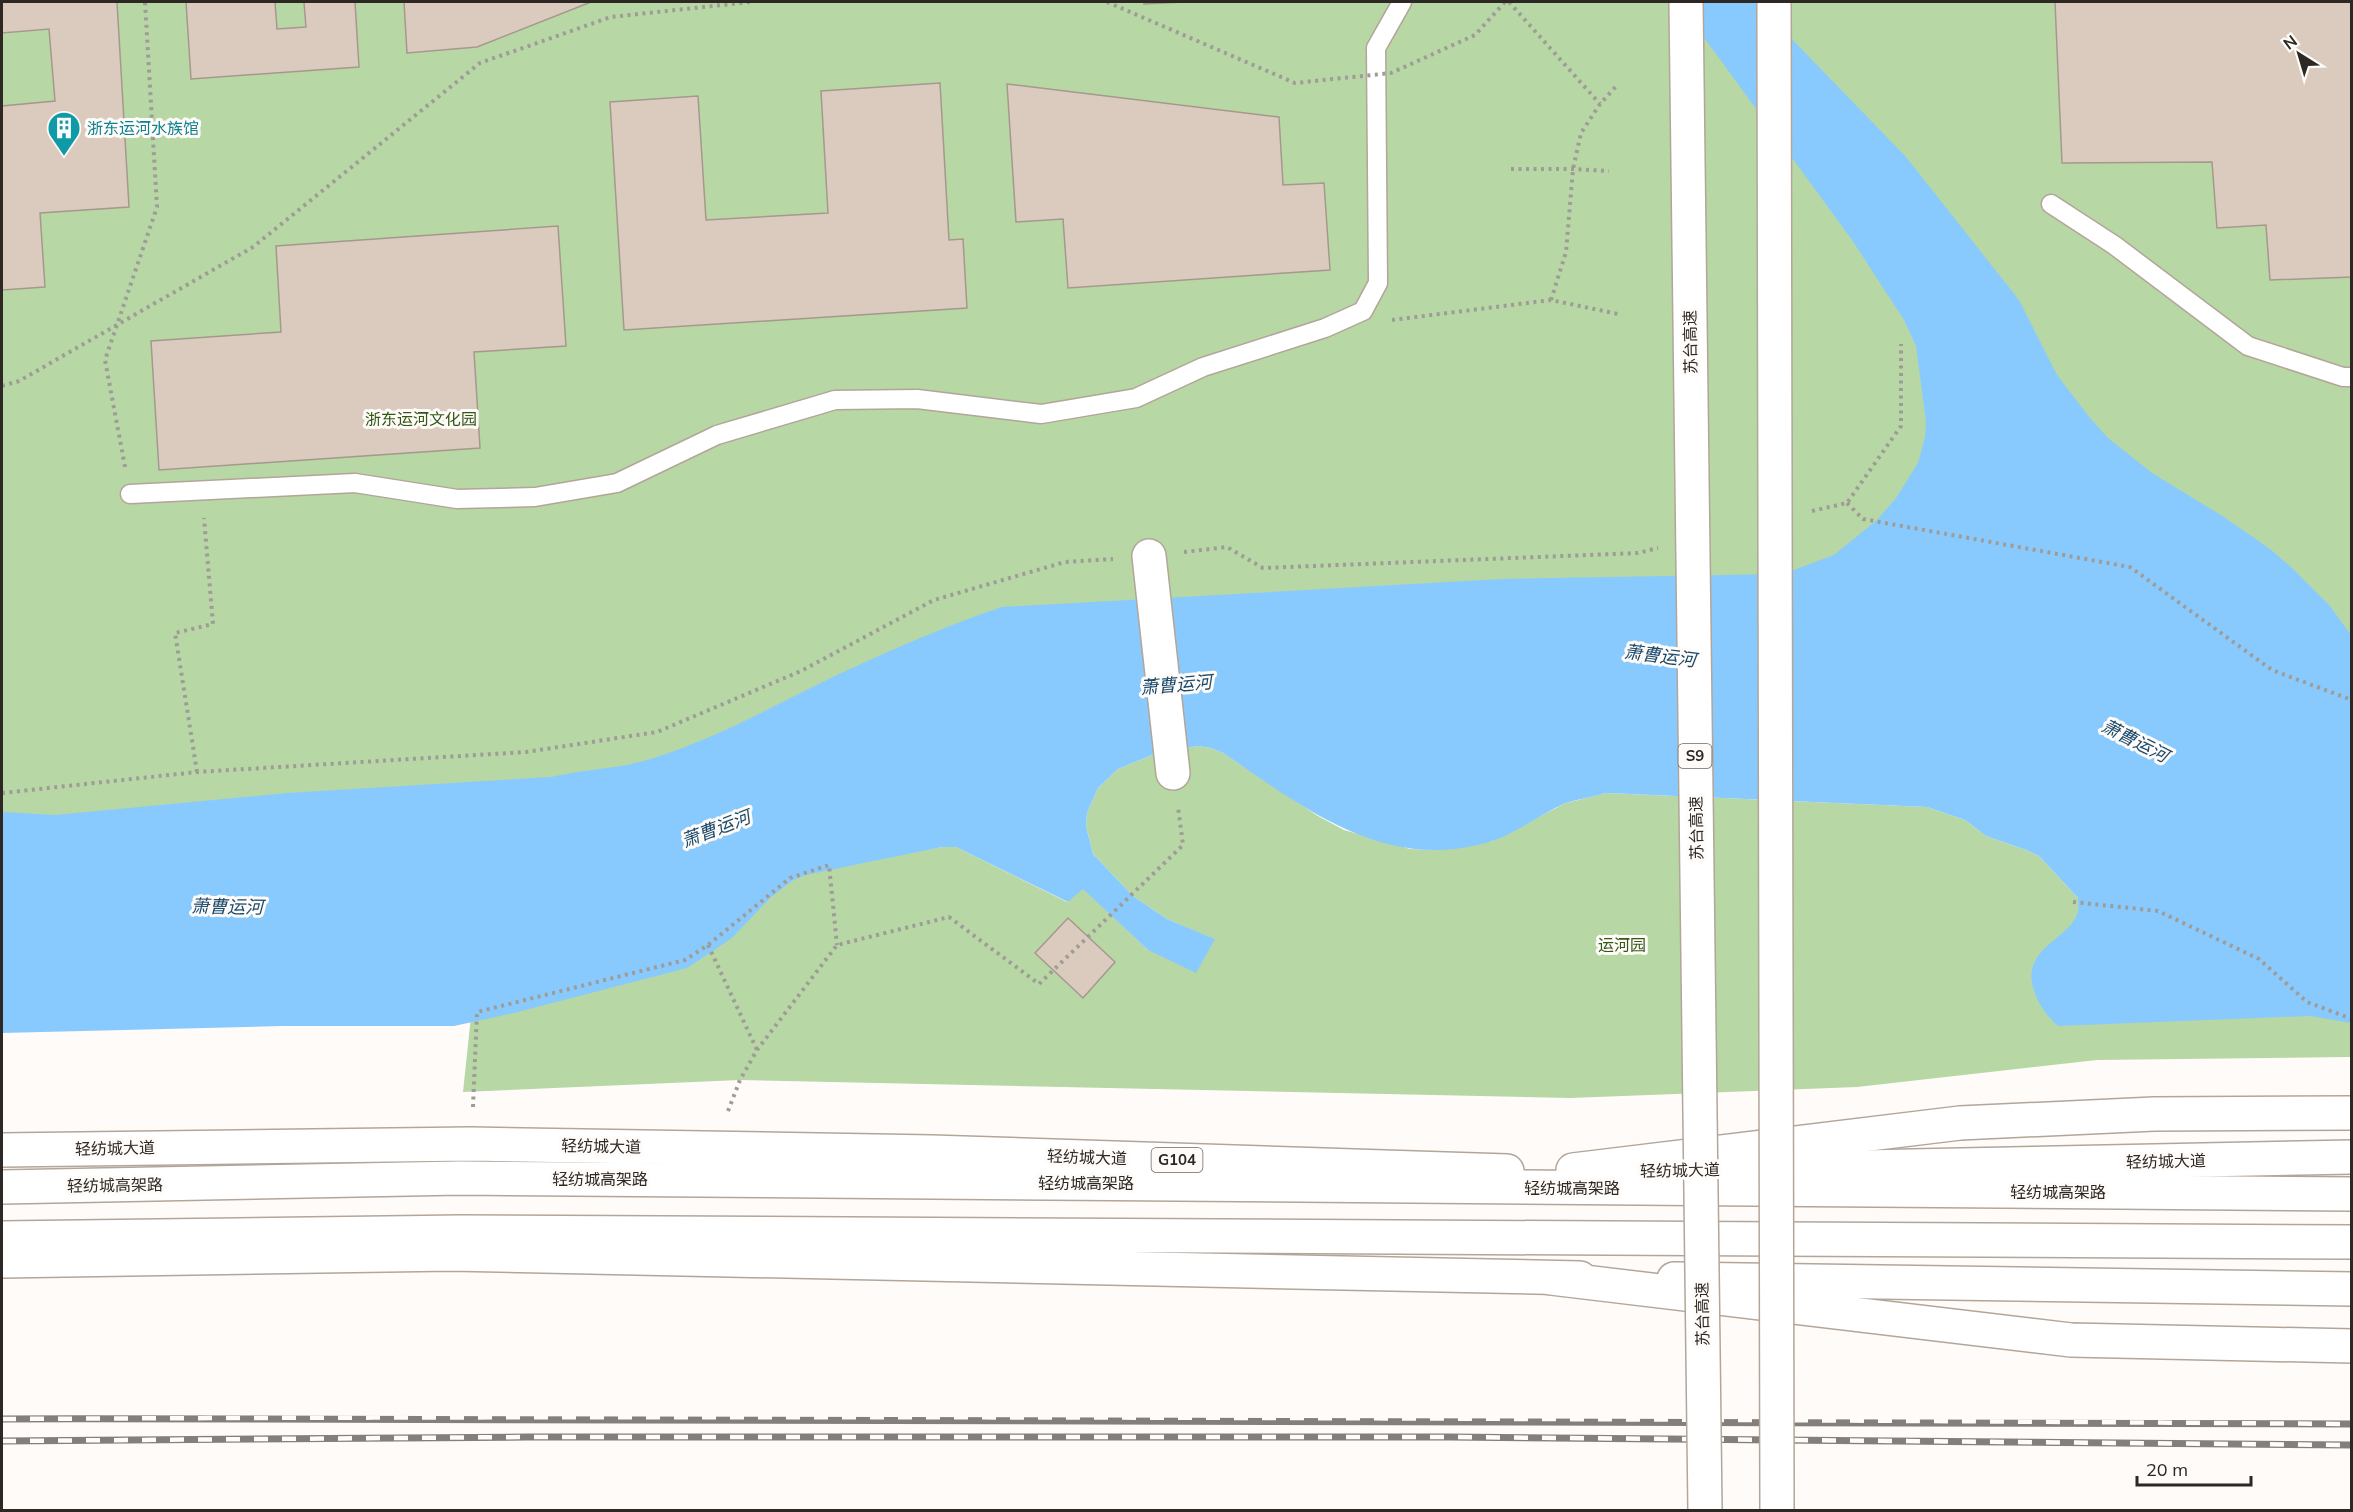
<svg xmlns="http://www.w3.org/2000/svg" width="2353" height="1512" font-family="Mulish,'Noto Sans SC',sans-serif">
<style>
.green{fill:#b7d7a4}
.water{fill:#89cafe}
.building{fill:#dbcbbf;stroke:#a7988d;stroke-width:1.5}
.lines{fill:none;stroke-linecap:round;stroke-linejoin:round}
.service-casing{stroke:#b3a599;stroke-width:21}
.minor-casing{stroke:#b3a599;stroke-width:36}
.primary-casing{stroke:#b3a599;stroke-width:36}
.trunk-casing{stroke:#b3a599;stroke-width:36}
.path{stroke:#9f9c98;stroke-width:4;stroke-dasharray:3 4.5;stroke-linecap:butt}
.service{stroke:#fff;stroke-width:18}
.minor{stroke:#fff;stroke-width:33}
.primary{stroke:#fff;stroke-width:33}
.trunk{stroke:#fff;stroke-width:33}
.rail-casing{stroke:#837f7b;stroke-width:7}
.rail{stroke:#fefbf8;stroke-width:4.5;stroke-dasharray:14;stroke-linecap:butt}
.motorway-bridge-casing{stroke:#b3a599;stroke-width:36;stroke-linecap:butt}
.path-bridge{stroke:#9f9c98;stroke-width:4;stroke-dasharray:3 4.5;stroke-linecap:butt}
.motorway-bridge{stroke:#fff;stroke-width:33}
.labels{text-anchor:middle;stroke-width:6;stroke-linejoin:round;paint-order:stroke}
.shield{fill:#fefbf8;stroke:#6c6763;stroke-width:1.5}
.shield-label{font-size:15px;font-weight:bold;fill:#2d2823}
.culture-label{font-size:16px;fill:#0d838f;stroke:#fefbf8;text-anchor:start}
.street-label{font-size:16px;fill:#2d2823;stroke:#fefbf8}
.park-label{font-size:16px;fill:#325716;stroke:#fefbf8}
.water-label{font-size:18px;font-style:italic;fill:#1a496c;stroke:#fefbf8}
</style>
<rect width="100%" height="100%" fill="#fefbf8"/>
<path class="green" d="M 2,2 L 2351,2 L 2351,774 L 1882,606 L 664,818 L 2,867 Z
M 1198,746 L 1211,748 L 1223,753 L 1318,816 L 1344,830 L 1410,849 L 1437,850 L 1492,841 L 1566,803 L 1606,793 L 1927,807 L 1965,820 L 1986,836 L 2026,850 L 2039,856 L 2078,898 L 2352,1010 L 2351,1057 L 2097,1060 L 1857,1087 L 1570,1098 L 740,1080 L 463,1092 L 472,1007 L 786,872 L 942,847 L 956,847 L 1067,902 L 1083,888 L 1148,950 L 1214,939 L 1167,919 L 1133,896 L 1093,854 L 1086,826 L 1087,813 L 1098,788 L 1118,769 L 1157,753 Z"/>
<path class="water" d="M 1678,2 L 1756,2 L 1906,157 L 2019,300 L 2057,375 L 2090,418 L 2108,438 L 2152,473 L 2224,517 L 2270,549 L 2291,567 L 2330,606 L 2351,635 L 2351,1023 L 2310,1016 L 2058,1026 C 2046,1016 2037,1002 2033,987 C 2022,948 2070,939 2078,912 C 2079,908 2078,902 2078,898 L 2039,856 L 2026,850 L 1986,836 L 1965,820 L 1927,807 L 1606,793 C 1593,797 1579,799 1566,803 C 1540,814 1516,834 1489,842 C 1384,873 1305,808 1223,753 L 1211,748 L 1198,746 L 1157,753 L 1118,769 L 1098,788 L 1087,813 L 1086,826 L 1093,854 L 1133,896 L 1167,919 L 1215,939 L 1196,973 L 1148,950 L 1083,889 L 1068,902 L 956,847 L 942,847 L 805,875 L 792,881 L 770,898 L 732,938 L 687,968 L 514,1013 L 454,1026 L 282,1026 L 2,1033 L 2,812 L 55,815 L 287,793 L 551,777 C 586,769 620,769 654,758 C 719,737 777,704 837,675 C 891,650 945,626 1002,607 L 1502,579 L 1783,574 L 1834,555 L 1877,520 L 1896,498 L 1918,463 L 1925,437 L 1926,422 L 1916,346 L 1904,320 L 1852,240 Z"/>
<path class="building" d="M 2,2 L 117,2 L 129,207 L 40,213 L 45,287 L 2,290 L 2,106 L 55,101 L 49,29 L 2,33 Z
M 186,2 L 275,2 L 277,29 L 306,27 L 304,2 L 355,2 L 359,67 L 191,79 Z
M 404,2 L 591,2 L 477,47 L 407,53 Z
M 1144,2 L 1184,2 L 1144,4 Z
M 2055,2 L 2352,2 L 2352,277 L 2270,280 L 2266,225 L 2217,228 L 2212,162 L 2062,163 Z
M 940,83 L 949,240 L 963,239 L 967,308 L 624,330 L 610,102 L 698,96 L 706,220 L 828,213 L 821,91 Z
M 1007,84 L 1279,117 L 1283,185 L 1324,183 L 1330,270 L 1068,288 L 1063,219 L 1016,222 Z
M 558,226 L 566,346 L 474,352 L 480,448 L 159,470 L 151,341 L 281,332 L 276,246 Z
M 1068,918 L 1115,962 L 1083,998 L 1035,953 Z"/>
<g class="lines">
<g class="service-casing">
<path id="service" d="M 2051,204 L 2114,245 L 2248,346 L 2343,377 L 2352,377
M 130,494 L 355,483 L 457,499 L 535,497 L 617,483 L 717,435 L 835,400 L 917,399 L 1041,414 L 1136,398 L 1203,367 L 1325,328 L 1363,311 L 1378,283 L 1376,48 L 1402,2"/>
</g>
<g class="minor-casing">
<path id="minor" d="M 1149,556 L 1173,773"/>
</g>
<g class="primary-casing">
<path id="primary" d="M 2,1150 L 471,1144 L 932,1152 L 1507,1171
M 1672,1171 L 2352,1157
M 2,1261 L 452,1254 L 1580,1278
M 1674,1279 L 2352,1289"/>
</g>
<g class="trunk-casing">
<path id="trunk" d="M 1573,1170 L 1960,1123 L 2154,1114 L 2352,1113
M 2,1187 L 460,1178 L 2352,1194
M 2,1238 L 461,1232 L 2352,1242
M 1551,1278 L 2071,1340 L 2352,1346"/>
</g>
<path class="path" d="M 1509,2 L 1600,104
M 1511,169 L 1573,169 L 1609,171
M 1551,300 L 1566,252 L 1573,169 L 1581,133 L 1600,104 L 1618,84
M 1392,320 L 1551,300 L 1618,314
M 125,467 L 105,360 L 157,207 L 145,2
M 1847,503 L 1863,519 L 2130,567 L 2272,670 L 2352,700
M 1812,511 L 1847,503 L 1901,426 L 1901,344
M 1184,552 L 1227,547 L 1263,568 L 1638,553 L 1658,548
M 197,772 L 175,633 L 213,624 L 204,518
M 2,793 L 197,772 L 526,752 L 657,732 L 801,671 L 934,600 L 1065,562 L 1113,559
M 2073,902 L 2158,911 L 2259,959 L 2307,1002 L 2352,1019
M 708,945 L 757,1050
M 473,1107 L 477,1012 L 685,960 L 708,945 L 790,878 L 829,865 L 837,945
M 728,1111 L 740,1080 L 757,1050 L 837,945 L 949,917 L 1039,984 L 1183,845 L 1178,807"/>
<use href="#service" class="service"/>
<use href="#minor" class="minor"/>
<use href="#primary" class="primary"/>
<use href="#trunk" class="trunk"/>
<g class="rail-casing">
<path id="rail" d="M 2,1419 C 785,1415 1568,1418 2352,1424
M 2,1441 L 527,1437 L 1449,1437 L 2352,1445"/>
</g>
<use href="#rail" class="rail"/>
<g class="motorway-bridge-casing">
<path id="motorway-bridge" d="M 1686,2 L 1705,1510
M 1774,2 L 1777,1510"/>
</g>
<path class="path-bridge" d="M 1107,2 L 1295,83 L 1391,73 L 1475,35 L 1505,2
M 2,386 L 19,381 L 253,247 L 480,63 L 611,17 L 750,2"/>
<use href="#motorway-bridge" class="motorway-bridge"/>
</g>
<defs>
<g id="building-pin" transform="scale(1.725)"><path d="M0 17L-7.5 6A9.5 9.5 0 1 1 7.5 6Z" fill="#0f9aa8" stroke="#fefbf8"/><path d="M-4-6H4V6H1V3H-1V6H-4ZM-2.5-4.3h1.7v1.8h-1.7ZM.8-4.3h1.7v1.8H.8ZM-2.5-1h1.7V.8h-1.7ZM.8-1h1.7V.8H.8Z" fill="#fff"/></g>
</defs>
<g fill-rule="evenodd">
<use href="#building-pin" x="64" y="128"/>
</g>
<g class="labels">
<g class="shield">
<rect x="1678.5" y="744" width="33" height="24" rx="4.5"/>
<rect x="1151.5" y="1148" width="51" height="24" rx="4.5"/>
</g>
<g class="shield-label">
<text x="1695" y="761">S9</text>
<text x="1177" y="1165">G104</text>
</g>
<g class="culture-label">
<text x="87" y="134">浙东运河水族馆</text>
</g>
<g class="street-label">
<text transform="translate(1690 342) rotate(-91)" y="6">苏台高速</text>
<text transform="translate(1696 828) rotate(-91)" y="6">苏台高速</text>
<text transform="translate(601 1146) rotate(1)" y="6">轻纺城大道</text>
<text transform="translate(115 1148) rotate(-1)" y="6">轻纺城大道</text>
<text transform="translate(1087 1157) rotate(2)" y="6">轻纺城大道</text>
<text transform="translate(2166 1161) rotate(-1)" y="6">轻纺城大道</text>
<text transform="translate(1680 1170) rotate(-1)" y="6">轻纺城大道</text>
<text x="600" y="1185">轻纺城高架路</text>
<text x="1086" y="1189">轻纺城高架路</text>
<text transform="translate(115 1185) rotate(-1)" y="6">轻纺城高架路</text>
<text x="1572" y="1194">轻纺城高架路</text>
<text x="2058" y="1198">轻纺城高架路</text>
<text transform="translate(1702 1314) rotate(-91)" y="6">苏台高速</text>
</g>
<g class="park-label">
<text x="421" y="425">浙东运河文化园</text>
<text x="1622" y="951">运河园</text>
</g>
<g class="water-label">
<text transform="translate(1660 656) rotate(7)" y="6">萧曹运河</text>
<text transform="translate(1176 685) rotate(-5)" y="6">萧曹运河</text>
<text transform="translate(2135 741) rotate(27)" y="6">萧曹运河</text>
<text transform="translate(716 829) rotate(-21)" y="6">萧曹运河</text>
<text transform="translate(227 907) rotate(1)" y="6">萧曹运河</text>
</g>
</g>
<rect width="2353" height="1512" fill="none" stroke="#2d2823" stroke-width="6"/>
<g transform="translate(2299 54) rotate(323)" stroke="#fefbf8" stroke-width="4.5" paint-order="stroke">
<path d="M0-4.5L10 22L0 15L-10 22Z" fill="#2d2823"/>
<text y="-9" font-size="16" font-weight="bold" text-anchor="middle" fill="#2d2823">N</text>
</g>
<path d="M2137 1476v9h114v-9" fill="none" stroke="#2d2823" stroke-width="3"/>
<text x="2146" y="1476" font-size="18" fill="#2d2823" stroke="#fefbf8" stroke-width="4.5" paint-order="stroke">20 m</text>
</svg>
